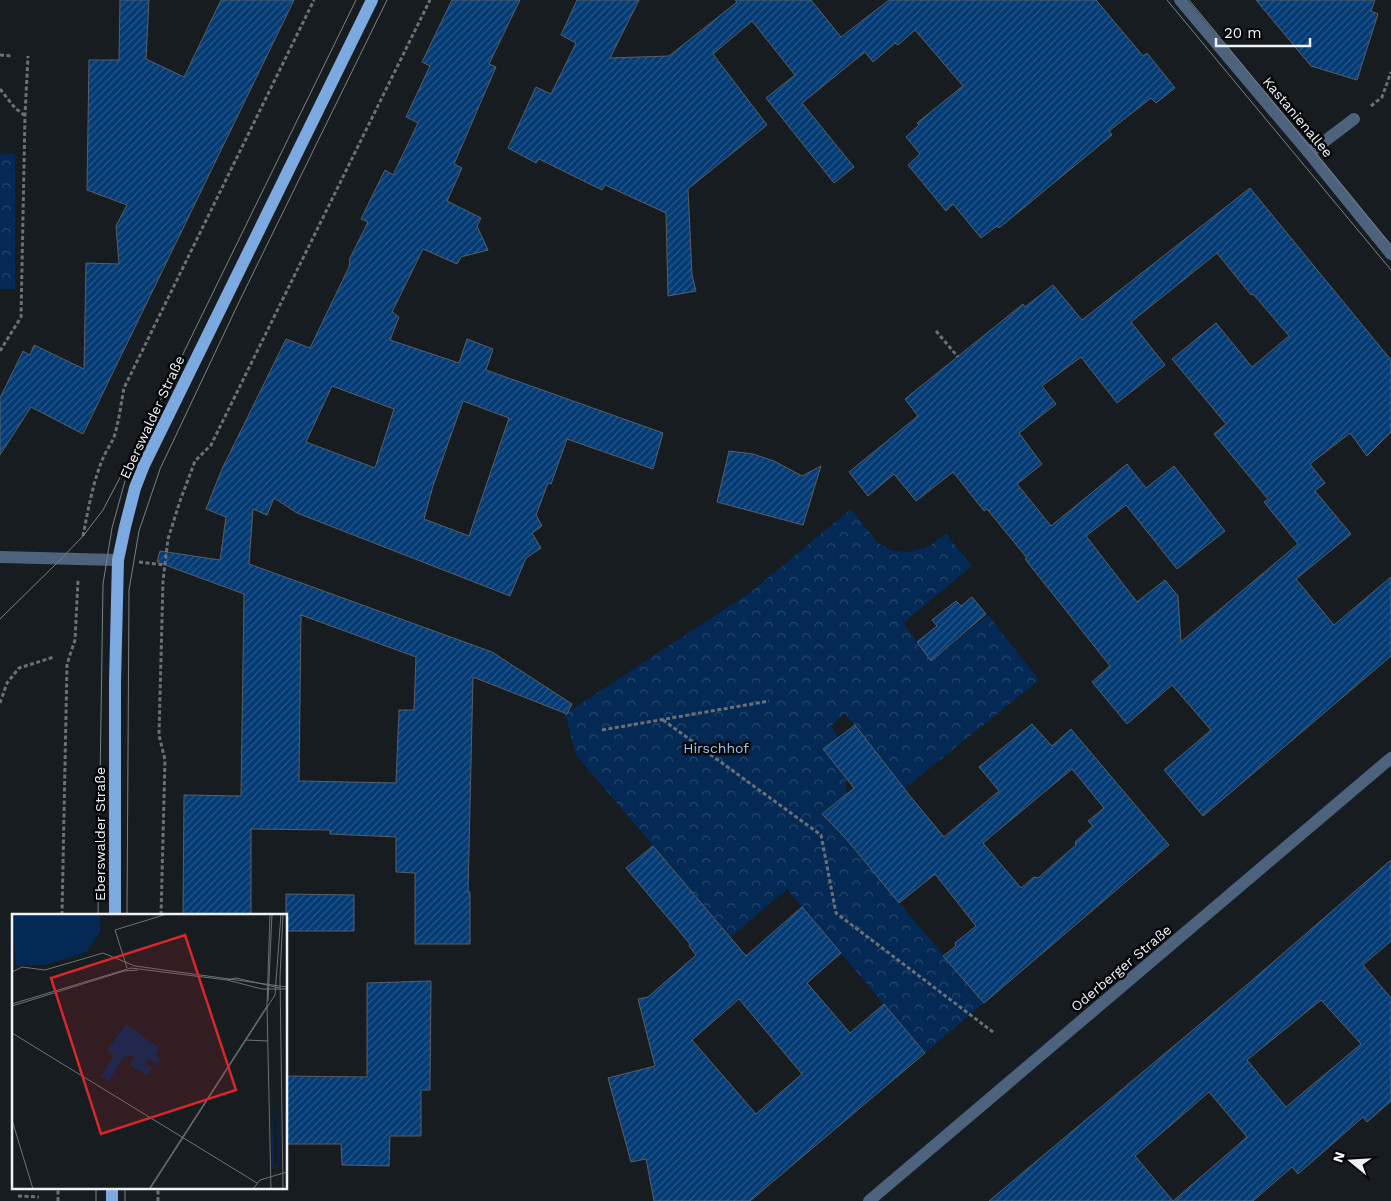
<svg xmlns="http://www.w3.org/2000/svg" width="1391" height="1201" font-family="'Work Sans',sans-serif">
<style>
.park{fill:url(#park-crowns)}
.building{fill:url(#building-hatch);stroke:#585e64;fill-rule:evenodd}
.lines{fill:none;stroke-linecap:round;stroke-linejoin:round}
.path{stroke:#6c7075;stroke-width:3;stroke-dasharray:4 2.5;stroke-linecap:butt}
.minor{stroke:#4d627d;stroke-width:12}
.major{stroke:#7da9e1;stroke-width:12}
.tram{stroke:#7c8085;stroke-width:1}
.labels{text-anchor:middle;stroke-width:5;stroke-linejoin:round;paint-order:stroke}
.street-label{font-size:14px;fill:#eff3f7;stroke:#050608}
.park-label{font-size:14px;fill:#9ac3f6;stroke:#050608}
.inset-road{fill:none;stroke:#6d7277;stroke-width:1}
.view{fill:#d62828;fill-opacity:0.15;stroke:#d62828;stroke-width:2.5}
.inset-edge{fill:none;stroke:#eff3f7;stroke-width:2.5}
</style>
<defs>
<pattern id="park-crowns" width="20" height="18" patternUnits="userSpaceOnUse" patternTransform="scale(1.25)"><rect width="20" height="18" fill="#032954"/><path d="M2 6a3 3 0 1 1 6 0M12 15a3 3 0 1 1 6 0" fill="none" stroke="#28486d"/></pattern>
<pattern id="building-hatch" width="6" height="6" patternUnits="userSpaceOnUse" patternTransform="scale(1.25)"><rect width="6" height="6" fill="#043b74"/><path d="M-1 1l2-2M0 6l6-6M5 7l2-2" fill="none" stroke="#295889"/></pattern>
</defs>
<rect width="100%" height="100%" fill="#171c21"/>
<path class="park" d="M 0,154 L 15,154 L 15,289 L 0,289 Z
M 851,509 L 878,543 L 893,551 L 908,552 L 928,547 L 946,534 L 972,566 L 903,623 L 931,661 L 988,615 L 1039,680 L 904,789 L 845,713 L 831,726 C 844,744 847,772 846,794 L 825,811 L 824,817 L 845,839 L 984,1003 L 925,1053 L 787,889 L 731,937 L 576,755 L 565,714 L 751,592 Z"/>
<path class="building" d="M 120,0 L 149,0 L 146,59 L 184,77 L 221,0 L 294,0 L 83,434 L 31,407 L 0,455 L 0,398 L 23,351 L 30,355 L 34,345 L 84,369 L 86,263 L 119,264 L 116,226 L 127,205 L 87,190 L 89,60 L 119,60 Z
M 452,0 L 520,0 L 489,64 L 496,67 L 454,164 L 462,168 L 447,201 L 481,218 L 477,226 L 488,250 L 461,257 L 457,264 L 423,249 L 392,312 L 399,317 L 390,340 L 459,363 L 467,339 L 493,349 L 486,370 L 663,433 L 653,469 L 567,439 L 551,484 L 548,483 L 536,515 L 542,526 L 532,533 L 541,548 L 526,558 L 510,596 L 297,513 L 274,498 L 267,515 L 253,509 L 249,564 L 492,652 L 572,704 L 567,714 L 473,677 L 468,892 L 470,892 L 470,944 L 415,944 L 415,873 L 396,872 L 396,837 L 330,834 L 330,830 L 251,829 L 251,915 L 183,915 L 184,795 L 241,796 L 244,594 L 157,562 L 160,551 L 220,560 L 226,517 L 206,509 L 222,469 L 286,339 L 310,348 L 349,267 L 350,261 L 349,260 L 368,222 L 361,219 L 385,170 L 393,175 L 418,123 L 406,117 L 430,66 L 422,62 ZM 332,386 L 394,409 L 375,468 L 306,442 ZM 463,401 L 509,418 L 469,536 L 424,519 L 433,486 ZM 301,615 L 416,657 L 414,710 L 399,710 L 396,783 L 299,781 Z
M 577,0 L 639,0 L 610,58 L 669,56 L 737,2 L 735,0 L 811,0 L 841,37 L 889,0 L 1096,0 L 1143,56 L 1147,53 L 1175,88 L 1156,103 L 1151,98 L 1109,131 L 1112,135 L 999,228 L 997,226 L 981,238 L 953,204 L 946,211 L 908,165 L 920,154 L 906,137 L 919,125 L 917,123 L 963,86 L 915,30 L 898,45 L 895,43 L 873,62 L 865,52 L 802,103 L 854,167 L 834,183 L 766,98 L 795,75 L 752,21 L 713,54 L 767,125 L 688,189 L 692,275 L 696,291 L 668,296 L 666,213 L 605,185 L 602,190 L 539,159 L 536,163 L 508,148 L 536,87 L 551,94 L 576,43 L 561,35 Z
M 1256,0 L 1375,0 L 1371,11 L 1378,14 L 1357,80 L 1311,66 Z
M 1250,188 L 1391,360 L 1391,432 L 1367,456 L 1350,433 L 1310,464 L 1325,483 L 1315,491 L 1351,534 L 1296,579 L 1334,625 L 1391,577 L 1391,656 L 1203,816 L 1164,770 L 1211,730 L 1172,685 L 1127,724 L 1092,682 L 1110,666 L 1025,559 L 1027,558 L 987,509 L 984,511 L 953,472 L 916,501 L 894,474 L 868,496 L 849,472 L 918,416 L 905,399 L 1023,304 L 1025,307 L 1053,285 L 1082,320 ZM 1217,253 L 1251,295 L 1253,294 L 1289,336 L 1252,367 L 1216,323 L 1172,359 L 1226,424 L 1214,434 L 1268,499 L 1264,502 L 1298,544 L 1181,642 L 1178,596 L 1165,580 L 1137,602 L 1086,536 L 1126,505 L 1177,569 L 1225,531 L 1174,466 L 1146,488 L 1127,464 L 1051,526 L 1017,484 L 1042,464 L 1019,433 L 1056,404 L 1042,386 L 1081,357 L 1117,403 L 1165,365 L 1131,322 Z
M 729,451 L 753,454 L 774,461 L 802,476 L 821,466 L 803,525 L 717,502 Z
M 972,597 L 986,614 L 931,661 L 917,642 L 937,626 L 932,620 L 956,601 L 961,606 Z
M 1032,724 L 1052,746 L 1071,729 L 1169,845 L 984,1003 L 943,956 L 956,946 L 955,943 L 976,926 L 935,874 L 899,903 L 847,840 L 822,814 L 854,788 L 823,749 L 855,725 L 910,796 L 944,837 L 999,791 L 979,767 ZM 1072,769 L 1104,808 L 1088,821 L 1093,826 L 1075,842 L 1076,845 L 1038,878 L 1034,877 L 1021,888 L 983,843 Z
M 653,846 L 746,956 L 802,907 L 841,953 L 807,983 L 850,1033 L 884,1004 L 925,1053 L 750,1201 L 654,1201 L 646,1159 L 631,1162 L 608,1078 L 655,1066 L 638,999 L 648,997 L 696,955 L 689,946 L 690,944 L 626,868 ZM 739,999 L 802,1074 L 756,1114 L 692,1040 Z
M 1391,860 L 1391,941 L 1363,965 L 1391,998 L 1391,1101 L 1367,1122 L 1363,1117 L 1298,1174 L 1292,1167 L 1253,1201 L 989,1201 L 1249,983 ZM 1321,1000 L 1361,1044 L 1286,1107 L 1247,1060 ZM 1209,1092 L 1247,1137 L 1173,1201 L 1135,1156 Z
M 286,894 L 354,895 L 354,931 L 286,931 Z
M 431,981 L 430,1090 L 421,1090 L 421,1136 L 390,1136 L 389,1166 L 342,1165 L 341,1144 L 286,1144 L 286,1076 L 367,1077 L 367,983 Z"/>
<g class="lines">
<path class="path" d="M 0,55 L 12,56
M 0,89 L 15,108 L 24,115
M 1371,106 L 1382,97 L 1391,72
M 936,331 L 958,357
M 0,351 L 21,317 L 25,115 L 28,56
M 83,536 C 88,510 93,482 103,458 C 106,451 111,444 114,437 C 119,421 121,404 124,388 L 314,0
M 139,562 L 165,565
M 0,703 L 7,683 L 19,668 L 54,657
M 663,720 L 821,835 L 836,913 L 993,1032
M 602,730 L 769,701
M 62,915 L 67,664 L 75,640 L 78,580
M 161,915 L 165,760 L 159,735 L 163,581 L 168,539 L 180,501 L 195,461 L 211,445 L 430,0
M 18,1196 L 39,1197
M 58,1201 L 58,1187
M 158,1201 L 158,1187"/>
<path class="minor" d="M 1180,0 L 1309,153 L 1391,254
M 1309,153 L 1354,119
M 0,557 L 118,560
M 869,1201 L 1391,758"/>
<path class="major" d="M 115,915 L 115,682 L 118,560 L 125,527 L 135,488 L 144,465 L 372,0
M 112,1201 L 112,1187"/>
<path class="tram" d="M 1167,0 L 1391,270
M 1189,0 L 1391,245
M 0,619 L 61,559 L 83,536 L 103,510 L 159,403 L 356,0
M 98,915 L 103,584 L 112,528 L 125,481
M 127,915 L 129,590 L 139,531 L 160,469 L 239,302 L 387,0
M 96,1201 L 96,1187
M 125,1201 L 125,1187"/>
</g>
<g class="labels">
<g class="street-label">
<text transform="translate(1298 117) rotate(50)" y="5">Kastanienallee</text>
<text transform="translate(152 417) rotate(-65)" y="5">Eberswalder Straße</text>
<text transform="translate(100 834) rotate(-90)" y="5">Eberswalder Straße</text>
<text transform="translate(1121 968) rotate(-40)" y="5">Oderberger Straße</text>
</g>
<g class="park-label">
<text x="716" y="753">Hirschhof</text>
</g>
</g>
<g transform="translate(12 914)">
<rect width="275" height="275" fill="#171c21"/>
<path d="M 259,155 L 262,253 L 266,252 L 266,155 L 267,253 L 260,255 Z" fill="#032954"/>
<path d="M 114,110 L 147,134 L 144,141 L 148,146 L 145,150 L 136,145 L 133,149 L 140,154 L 135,162 L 118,151 L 124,141 L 112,143 L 97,167 L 89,163 L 102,141 L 95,137 Z" fill="#032954"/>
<path d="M 0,0 L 88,0 L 88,18 L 75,38 L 33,51 L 4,52 Z" fill="#032954"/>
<path class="inset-road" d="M 258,0 L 255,91 L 259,275M 271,0 L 268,63 L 271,275M 115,54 L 103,16 L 155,0M 0,58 L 10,53 L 33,56 L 91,39 L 123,52 L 275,73M 215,66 L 250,75 L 275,75M 256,87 L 260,0M 0,90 L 119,54 L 215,66 L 224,64 L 268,74M 0,92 L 112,57 L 126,56M 0,119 L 245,269M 233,126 L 256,127M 0,206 L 21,275M 137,275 L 255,92M 138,275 L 263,81 L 269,0M 241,275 L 248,266 L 275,258"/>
<path class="view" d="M 173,21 L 224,176 L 89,220 L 39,64 Z"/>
<rect width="275" height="275" class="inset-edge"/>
</g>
<g transform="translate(1351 1161) rotate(288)" stroke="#050608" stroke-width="4" paint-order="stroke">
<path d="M0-4L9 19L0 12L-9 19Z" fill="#eff3f7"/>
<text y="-8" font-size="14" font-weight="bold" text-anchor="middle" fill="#eff3f7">N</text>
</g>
<path d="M1216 38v8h94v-8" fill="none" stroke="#eff3f7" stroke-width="2.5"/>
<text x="1224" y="38" font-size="15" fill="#eff3f7" stroke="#050608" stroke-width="4" paint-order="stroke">20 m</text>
</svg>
